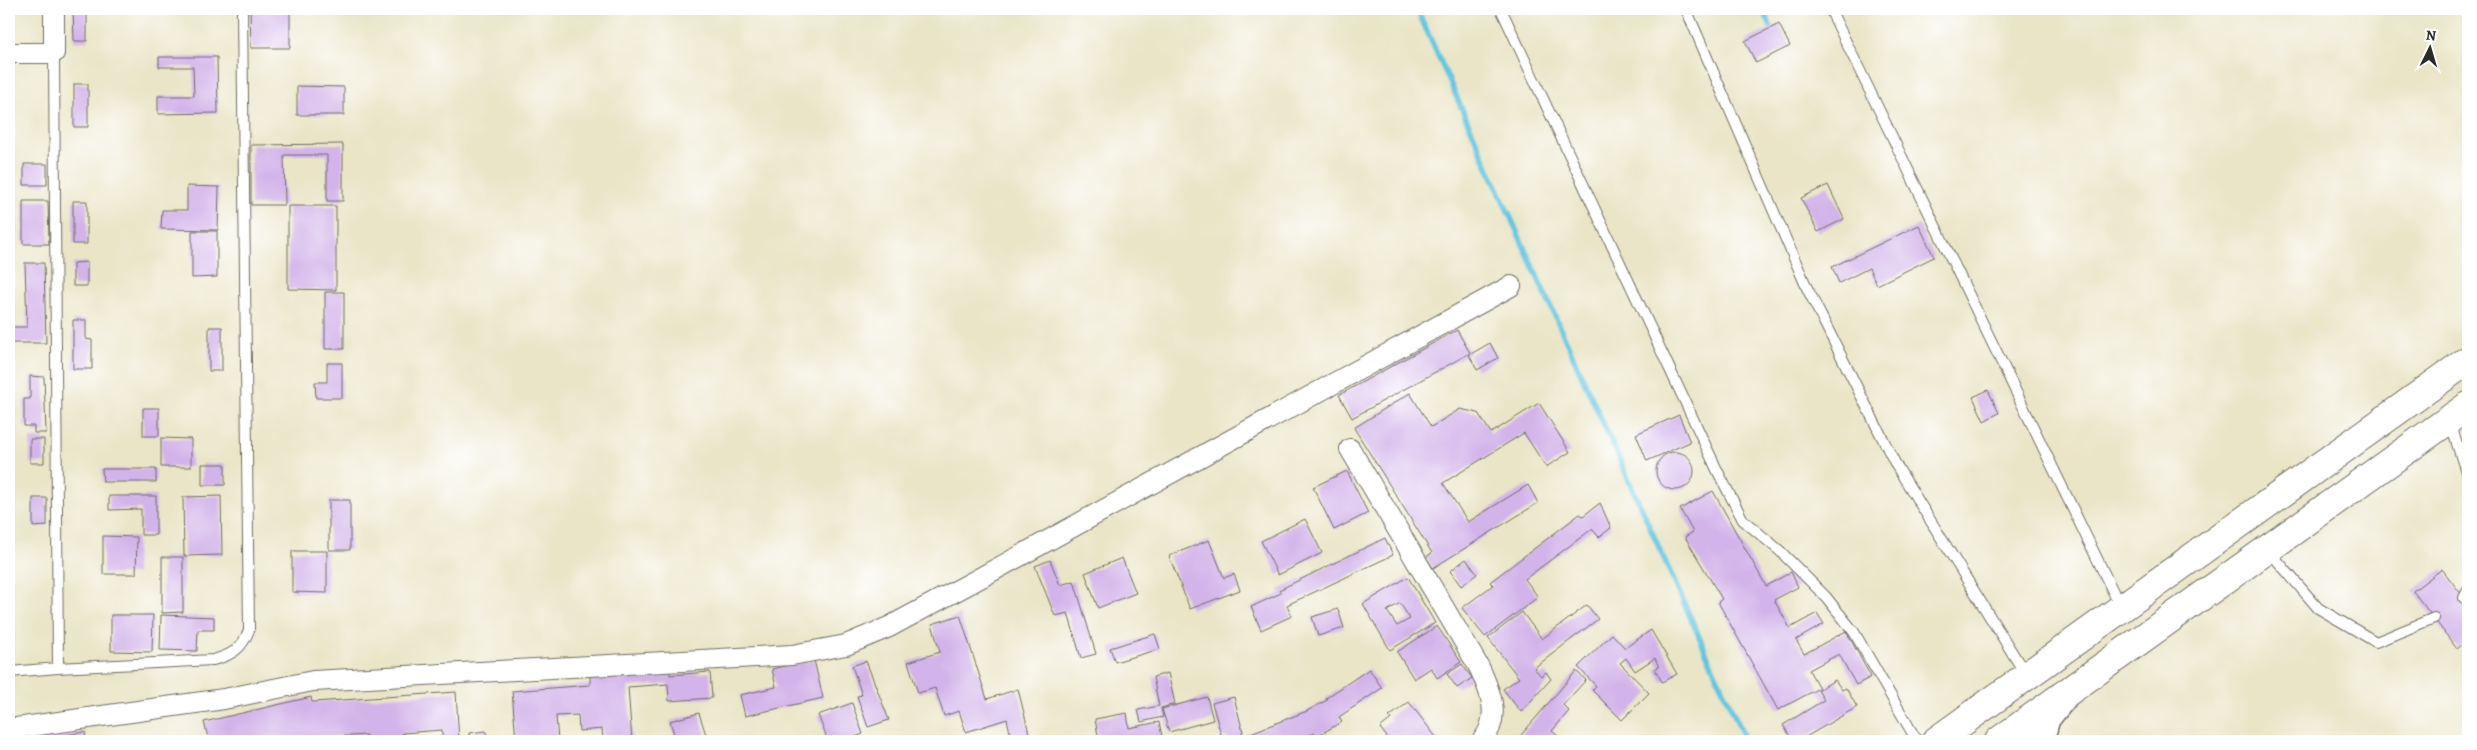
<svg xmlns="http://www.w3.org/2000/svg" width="2477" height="750" font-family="Alegreya,serif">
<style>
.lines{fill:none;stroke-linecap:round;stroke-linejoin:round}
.stream{stroke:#60c4de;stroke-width:5.5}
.building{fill:#d3b4ea;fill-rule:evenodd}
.service-casing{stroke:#6e6c62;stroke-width:12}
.minor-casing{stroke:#6e6c62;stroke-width:22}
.tertiary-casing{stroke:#6e6c62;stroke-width:28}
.trunk-casing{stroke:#6e6c62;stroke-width:30}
.service{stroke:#fff;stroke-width:10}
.minor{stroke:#fff;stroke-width:20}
.tertiary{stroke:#fff;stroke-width:25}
.trunk{stroke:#fff;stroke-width:28}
</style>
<rect width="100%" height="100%" fill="#fff"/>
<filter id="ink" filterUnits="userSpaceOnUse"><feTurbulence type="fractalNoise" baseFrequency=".02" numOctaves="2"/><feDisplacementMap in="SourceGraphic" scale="10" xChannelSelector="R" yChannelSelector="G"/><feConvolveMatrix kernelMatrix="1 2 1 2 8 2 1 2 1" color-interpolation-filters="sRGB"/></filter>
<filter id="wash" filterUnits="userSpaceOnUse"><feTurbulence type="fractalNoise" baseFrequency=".0096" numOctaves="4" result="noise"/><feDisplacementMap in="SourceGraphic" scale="20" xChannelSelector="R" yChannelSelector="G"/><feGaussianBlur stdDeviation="1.12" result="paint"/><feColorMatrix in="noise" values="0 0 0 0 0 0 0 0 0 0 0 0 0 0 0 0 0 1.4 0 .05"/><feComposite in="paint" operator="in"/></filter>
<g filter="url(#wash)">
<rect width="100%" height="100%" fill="#eae5c7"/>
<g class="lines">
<path class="stream" d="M 1417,9 L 1746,741
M 1763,9 L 1774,34"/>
</g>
<g id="blocks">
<path class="building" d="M 73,9 L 87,9 L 87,41 L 74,41 Z
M 250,9 L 290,9 L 290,48 L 251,48 Z
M 1779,24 L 1790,46 L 1756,63 L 1745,41 Z
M 159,57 L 217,57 L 218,113 L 158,114 L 158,96 L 194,96 L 193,67 L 159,67 Z
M 74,84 L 88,84 L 88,127 L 74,127 Z
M 297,86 L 344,87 L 344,115 L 297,115 Z
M 343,144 L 343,201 L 327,201 L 327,155 L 284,155 L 285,205 L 251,205 L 251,145 Z
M 24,164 L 47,164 L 47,185 L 24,185 Z
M 1828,185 L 1844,219 L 1818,232 L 1801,198 Z
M 187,186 L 219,187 L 218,230 L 161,229 L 162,210 L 187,210 Z
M 23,201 L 48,201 L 49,244 L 23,244 Z
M 73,201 L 87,201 L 87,244 L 73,244 Z
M 288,206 L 336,206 L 336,290 L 288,289 Z
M 1919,225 L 1934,257 L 1877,285 L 1869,268 L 1839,283 L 1832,267 Z
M 192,231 L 217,231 L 217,277 L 192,278 Z
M 87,262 L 87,286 L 73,286 L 73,263 Z
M 25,263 L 44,263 L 46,343 L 9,343 L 9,327 L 27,327 Z
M 325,292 L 344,292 L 344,349 L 325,349 Z
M 73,320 L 86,320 L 86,339 L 92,340 L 92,369 L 73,369 Z
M 209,327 L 222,327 L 222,371 L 209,371 Z
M 1457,330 L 1470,353 L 1352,418 L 1339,395 Z
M 1490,343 L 1498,358 L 1477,370 L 1469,355 Z
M 327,363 L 342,363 L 342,398 L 316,398 L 315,382 L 327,382 Z
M 30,376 L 44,377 L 46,433 L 34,433 L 34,426 L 24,426 L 24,399 L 30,399 Z
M 1988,390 L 1999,413 L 1984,421 L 1973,397 Z
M 1410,393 L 1431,427 L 1460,409 L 1478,413 L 1491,433 L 1539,403 L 1570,452 L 1546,467 L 1524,433 L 1443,483 L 1468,522 L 1528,485 L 1538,503 L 1433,568 L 1426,557 L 1432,553 L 1354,428 Z
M 143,408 L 159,408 L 159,436 L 143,436 Z
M 1679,415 L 1690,442 L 1647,461 L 1636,434 Z
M 161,438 L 191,439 L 191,467 L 161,467 Z
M 30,439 L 44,439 L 44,463 L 30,463 Z
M1656 471a19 19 0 1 1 38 0a19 19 0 1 1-38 0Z
M 202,464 L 225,464 L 225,485 L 202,485 Z
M 102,469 L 156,469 L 156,482 L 103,482 Z
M 1347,471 L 1368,513 L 1334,530 L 1313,487 Z
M 1713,491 L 1766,586 L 1791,572 L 1798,587 L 1774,600 L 1790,628 L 1817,613 L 1824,624 L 1796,640 L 1804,654 L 1846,631 L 1871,677 L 1856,685 L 1839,654 L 1809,670 L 1819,688 L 1778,710 L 1718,602 L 1722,599 L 1685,537 L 1693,532 L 1680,509 Z
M 109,496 L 156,496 L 156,535 L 141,535 L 141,509 L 109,510 Z
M 221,496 L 222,555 L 184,556 L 183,497 Z
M 33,498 L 47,498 L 47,526 L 33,527 Z
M 329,500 L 350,500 L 350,550 L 329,550 Z
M 1600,503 L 1611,528 L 1599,537 L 1592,529 L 1525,579 L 1538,597 L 1485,637 L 1462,608 L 1493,585 L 1490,582 L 1580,514 L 1583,516 Z
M 1305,519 L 1322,553 L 1278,575 L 1261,541 Z
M 103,536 L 137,537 L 136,574 L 103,574 Z
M 1385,538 L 1393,555 L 1287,605 L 1292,616 L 1261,630 L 1251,607 L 1281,593 L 1279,590 Z
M 1209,540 L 1224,578 L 1234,574 L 1240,590 L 1190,609 L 1169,556 Z
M 292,551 L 327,551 L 327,593 L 292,592 Z
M 162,557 L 183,557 L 183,612 L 162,613 Z
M 1122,558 L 1136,593 L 1098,608 L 1085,573 Z
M 1466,559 L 1477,574 L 1461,586 L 1450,571 Z
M 1050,560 L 1060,585 L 1074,581 L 1096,654 L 1081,658 L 1068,613 L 1055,616 L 1035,566 Z
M 2442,569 L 2468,603 L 2468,640 L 2457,649 L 2413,591 Z
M 9,570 L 11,570 L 12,599 L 9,599 Z
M 1408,577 L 1435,623 L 1390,650 L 1363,604 ZM 1400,603 L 1410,619 L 1397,626 L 1387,611 Z
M 1587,605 L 1598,619 L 1534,668 L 1541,676 L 1546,672 L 1551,679 L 1521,712 L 1503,689 L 1519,678 L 1488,638 L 1522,612 L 1542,639 Z
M 1338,609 L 1344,628 L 1318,636 L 1312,617 Z
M 111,615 L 153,615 L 152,652 L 111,651 Z
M 161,615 L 214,617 L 214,630 L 198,630 L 197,651 L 160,650 Z
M 960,615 L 987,699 L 1018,689 L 1031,741 L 1012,741 L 1007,719 L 966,732 L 959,711 L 944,716 L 935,688 L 918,693 L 908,662 L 940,652 L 932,624 Z
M 1437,626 L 1461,662 L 1437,678 L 1431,668 L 1414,679 L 1397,652 Z
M 1651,630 L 1677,674 L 1662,682 L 1655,669 L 1659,667 L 1655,658 L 1635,671 L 1626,658 L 1620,663 L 1649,693 L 1622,720 L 1592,690 L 1596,686 L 1578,667 L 1612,634 L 1625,648 Z
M 1155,634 L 1160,649 L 1115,662 L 1110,648 Z
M 814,660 L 823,698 L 745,716 L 740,695 L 776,687 L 772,669 Z
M 866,661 L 889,720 L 868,727 L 857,696 L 862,695 L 852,666 Z
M 1462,664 L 1472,678 L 1457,688 L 1447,674 Z
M 670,669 L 670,675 L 710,672 L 712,698 L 669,701 L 668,684 L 628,687 L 632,741 L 603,741 L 602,729 L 579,731 L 578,715 L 556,716 L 558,741 L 516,741 L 512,691 L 590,685 L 590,675 Z
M 1369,669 L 1382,688 L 1339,717 L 1342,722 L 1317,736 L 1315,733 L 1294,741 L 1245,741 L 1243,736 L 1307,711 L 1327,700 L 1326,698 Z
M 1576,671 L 1586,680 L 1563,705 L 1569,711 L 1552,731 L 1564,741 L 1516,741 Z
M 1168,673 L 1175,704 L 1161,708 L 1163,717 L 1141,722 L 1138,710 L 1159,706 L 1153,677 Z
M 1835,680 L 1842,690 L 1846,688 L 1857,707 L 1799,741 L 1793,741 L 1783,725 L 1824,700 L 1818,690 Z
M 456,692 L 459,741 L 442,741 L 442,730 L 403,733 L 404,741 L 366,741 L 366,735 L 317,738 L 317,741 L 209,741 L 204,722 L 311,697 L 312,702 L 314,702 Z
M 1207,697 L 1213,720 L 1169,732 L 1162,709 Z
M 1234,697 L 1243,732 L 1241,733 L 1243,741 L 1227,741 L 1226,737 L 1222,738 L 1212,703 Z
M 1409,702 L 1439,741 L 1390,741 L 1380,728 L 1391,719 L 1389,717 Z
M 852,703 L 863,734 L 843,741 L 828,741 L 818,715 Z
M 699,713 L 708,741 L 676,741 L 670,721 Z
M 1127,713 L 1129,728 L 1159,722 L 1163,741 L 1099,741 L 1095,719 Z
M 486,731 L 487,741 L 470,741 L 469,733 Z
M 85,732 L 86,741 L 40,741 L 40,738 Z"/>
</g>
</g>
<g filter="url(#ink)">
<use href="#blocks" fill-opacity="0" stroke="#6e6c62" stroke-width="1"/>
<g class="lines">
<g class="service-casing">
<path id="service" d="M 1501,9 L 1718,472 L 1743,520 L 1780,551 L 1826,597 L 1854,632 L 1917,741
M 1686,9 L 1807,288 L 1896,465 L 2026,675
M 1830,9 L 2121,608
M 2450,422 L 2468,478
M 2269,551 L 2318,608 L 2376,642 L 2434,618
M 2464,598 L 2468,590
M 58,668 L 213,660 C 232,655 242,649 249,630 L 242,9
M 9,672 L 58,668 L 54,53"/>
</g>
<g class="minor-casing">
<path id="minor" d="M 9,53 L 54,53 L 54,9
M 1350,449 L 1479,667 C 1490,691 1502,717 1482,741
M 9,729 L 224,699 L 313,681 L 792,655 L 846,645 L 889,627 L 978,579 L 1511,286"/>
</g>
<g class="tertiary-casing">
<path id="tertiary" d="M 2041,741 L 2047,719 L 2064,698"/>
</g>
<g class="trunk-casing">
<path id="trunk" d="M 1936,741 L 2468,360
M 1999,741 L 2468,406"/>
</g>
<use href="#service" class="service"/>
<use href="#minor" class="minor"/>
<use href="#tertiary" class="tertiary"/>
<use href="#trunk" class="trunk"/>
</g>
</g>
<rect width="2477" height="750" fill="none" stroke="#fff" stroke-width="30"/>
<g transform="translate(2430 48) rotate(5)" stroke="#ffffff" stroke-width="4" paint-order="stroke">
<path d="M0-4L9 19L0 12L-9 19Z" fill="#2b2b2b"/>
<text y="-8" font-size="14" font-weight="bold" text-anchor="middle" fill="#2b2b2b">N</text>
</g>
</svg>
